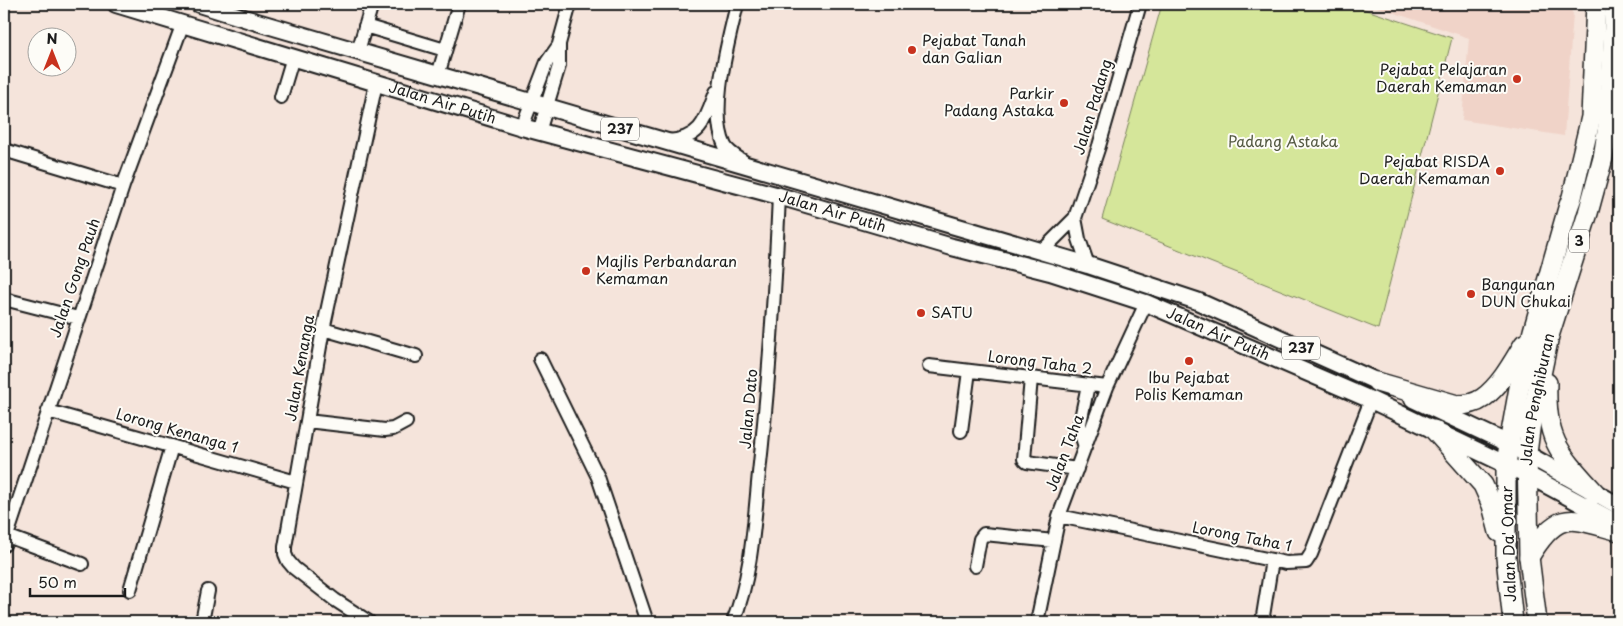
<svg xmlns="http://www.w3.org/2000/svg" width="1623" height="626" font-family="'Playpen Sans',sans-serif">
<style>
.built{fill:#f0d3c8}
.green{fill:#d5e69a;stroke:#78815b}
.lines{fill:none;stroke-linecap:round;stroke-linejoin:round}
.minor-casing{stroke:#1c1c1c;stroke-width:16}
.major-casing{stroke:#1c1c1c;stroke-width:20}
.highway-casing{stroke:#1c1c1c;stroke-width:22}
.minor{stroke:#fdfcf7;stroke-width:12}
.major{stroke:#fdfcf7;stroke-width:16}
.highway{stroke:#fdfcf7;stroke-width:19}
.poi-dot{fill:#c8321e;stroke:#fdfcf7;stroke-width:2}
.labels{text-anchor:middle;stroke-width:4;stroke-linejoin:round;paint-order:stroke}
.shield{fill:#fdfcf7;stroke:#605f5e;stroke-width:1}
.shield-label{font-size:14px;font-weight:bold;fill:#1c1c1c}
.poi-label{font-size:15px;fill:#1c1c1c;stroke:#fdfcf7;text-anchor:start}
.street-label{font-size:15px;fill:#1c1c1c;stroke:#fdfcf7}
.park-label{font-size:15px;fill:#545942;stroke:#fdfcf7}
</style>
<rect width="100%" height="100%" fill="#f5e4db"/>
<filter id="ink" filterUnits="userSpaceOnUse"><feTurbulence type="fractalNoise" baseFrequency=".02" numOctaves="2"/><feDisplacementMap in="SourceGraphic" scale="10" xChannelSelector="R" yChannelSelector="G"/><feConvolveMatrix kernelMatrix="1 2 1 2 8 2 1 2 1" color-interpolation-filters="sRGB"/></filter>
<g filter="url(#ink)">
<path class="built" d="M 1368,4 L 1568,4 L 1573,14 L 1564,136 L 1462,120 L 1469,38 Z"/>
<path class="green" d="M 1162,4 L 1348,4 L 1452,38 L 1378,329 L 1102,219 Z"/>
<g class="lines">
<g class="minor-casing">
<path id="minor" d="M 737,4 C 729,40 708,111 725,146 C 729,153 737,157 743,161
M 365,26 L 445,50
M 358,51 L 372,4
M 438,75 L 459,4
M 281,97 L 293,57
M 522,127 L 547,62 L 559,45
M 539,132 L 559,66 L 559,44 L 570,4
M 668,141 C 702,139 706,119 716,92
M 4,150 L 123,186
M 1075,218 L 1079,239 L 1088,265
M 1042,251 L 1075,218 L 1099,146 L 1140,4
M 4,299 L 78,318
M 323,329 L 416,356
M 540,359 L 598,477 L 647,622
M 929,366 L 1107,387
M 1031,378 L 1024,459 L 1027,462 L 1077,469
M 48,411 L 296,482
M 307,421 L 385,430 L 393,429 L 406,422
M 961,431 L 969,371
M 1085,447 L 1080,431 L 1080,423 L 1088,385
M 1059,516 L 1286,563 L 1306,562 L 1311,554 L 1371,400
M 7,536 L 82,564
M 4,545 L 123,186 L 183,23
M 975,566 L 980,539 L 984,534 L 1054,541
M 130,590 L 172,446
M 202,622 L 208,591
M 369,622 L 335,600 L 294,568 L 288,561 L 285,554 L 285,547 L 322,335 L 376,83
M 733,622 C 752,575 754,523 759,473 C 769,381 775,289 779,196
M 1037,622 L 1059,516 L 1107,387 L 1146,303
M 1262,622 L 1272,560"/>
</g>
<g class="major-casing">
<g id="major">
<path id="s1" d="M 116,4 L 522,127 L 779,196 L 952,247 L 1050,272 L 1146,303 L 1371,400 L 1528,475 L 1619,524"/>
<path d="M 199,4 L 257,22 L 1088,265 L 1197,301 L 1389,387"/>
<path d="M 1413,399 L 1509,444 L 1619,506"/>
</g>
</g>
<g class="highway-casing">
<g id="highway">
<path d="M 1377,382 L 1457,405 C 1466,405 1476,403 1483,398 C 1501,385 1513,362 1524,344"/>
<path d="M 1547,383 C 1545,440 1559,453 1596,494"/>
<path d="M 1434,430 L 1483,485 L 1492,505 L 1499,532"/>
<path d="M 1529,557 C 1559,508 1570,518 1619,531"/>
<path d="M 1513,622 L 1506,557 L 1506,465 L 1509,444 L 1519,388 L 1533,331 L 1568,208 L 1572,197 L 1591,117 L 1596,4"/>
<path id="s2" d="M 1537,622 L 1529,557 L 1527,453 L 1531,422 L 1549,336 L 1588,213 L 1603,158 L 1609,119 L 1615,4"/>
</g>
</g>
<use href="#minor" class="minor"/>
<use href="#major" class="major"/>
<use href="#highway" class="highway"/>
</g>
</g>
<g class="poi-dot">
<circle cx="912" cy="50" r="5"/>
<circle cx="1517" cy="79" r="5"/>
<circle cx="1064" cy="103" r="5"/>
<circle cx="1500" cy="171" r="5"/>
<circle cx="586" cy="271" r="5"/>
<circle cx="1471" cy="294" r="5"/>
<circle cx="921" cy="313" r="5"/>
<circle cx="1189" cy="361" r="5"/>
</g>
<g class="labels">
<g class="shield">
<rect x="601" y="117.5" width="38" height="23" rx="4"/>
<rect x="1569" y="229.5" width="20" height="23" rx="4"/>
<rect x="1282" y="336.5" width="38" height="23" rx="4"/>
</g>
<g class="shield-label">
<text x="620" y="134">237</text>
<text x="1579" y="246">3</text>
<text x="1301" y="353">237</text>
</g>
<g class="poi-label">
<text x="922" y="46">Pejabat Tanah<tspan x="922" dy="17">dan Galian</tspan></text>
<text x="1507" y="75" text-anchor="end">Pejabat Pelajaran<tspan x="1507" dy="17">Daerah Kemaman</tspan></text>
<text x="1054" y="99" text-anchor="end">Parkir<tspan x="1054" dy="17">Padang Astaka</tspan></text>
<text x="1490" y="167" text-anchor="end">Pejabat RISDA<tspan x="1490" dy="17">Daerah Kemaman</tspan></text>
<text x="596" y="267">Majlis Perbandaran<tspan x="596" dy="17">Kemaman</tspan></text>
<text x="1481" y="290">Bangunan<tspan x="1481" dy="17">DUN Chukai</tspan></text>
<text x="931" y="318">SATU</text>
<text x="1189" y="383" text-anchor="middle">Ibu Pejabat<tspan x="1189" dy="17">Polis Kemaman</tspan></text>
</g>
<g class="street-label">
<text dy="5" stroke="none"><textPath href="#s1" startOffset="341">Jalan Air Putih</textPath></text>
<text transform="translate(1093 107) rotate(-73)" y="5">Jalan Padang</text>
<text dy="5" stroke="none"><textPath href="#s1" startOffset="746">Jalan Air Putih</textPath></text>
<text transform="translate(75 278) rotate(-71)" y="5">Jalan Gong Pauh</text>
<text dy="5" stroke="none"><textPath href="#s1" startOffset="1151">Jalan Air Putih</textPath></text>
<text transform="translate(1040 363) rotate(7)" y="5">Lorong Taha 2</text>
<text transform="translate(300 368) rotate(-80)" y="5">Jalan Kenanga</text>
<text dy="5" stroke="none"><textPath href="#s2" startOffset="224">Jalan Penghiburan</textPath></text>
<text transform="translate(749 409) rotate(-85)" y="5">Jalan Dato</text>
<text transform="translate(177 431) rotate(16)" y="5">Lorong Kenanga 1</text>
<text transform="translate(1065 453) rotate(-69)" y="5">Jalan Taha</text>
<text transform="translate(1242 537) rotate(11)" y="5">Lorong Taha 1</text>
<text transform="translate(1509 544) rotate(-92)" y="5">Jalan Da' Omar</text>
</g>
<g class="park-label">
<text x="1283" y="147">Padang Astaka</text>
</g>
</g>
<rect width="1623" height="626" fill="none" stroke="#fdfcf7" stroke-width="20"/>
<rect x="10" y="10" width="1603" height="606" fill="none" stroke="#1c1c1c" stroke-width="2" filter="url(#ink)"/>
<g transform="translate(52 52)"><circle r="24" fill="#fdfcf7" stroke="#a3a29f"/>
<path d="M0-4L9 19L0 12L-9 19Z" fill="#c8321e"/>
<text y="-8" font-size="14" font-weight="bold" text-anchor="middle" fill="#1c1c1c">N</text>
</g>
<path d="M30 588v8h95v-8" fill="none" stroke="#1c1c1c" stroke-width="2.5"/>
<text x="38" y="588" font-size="15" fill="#1c1c1c" stroke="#fdfcf7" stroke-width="4" paint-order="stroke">50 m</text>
</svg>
